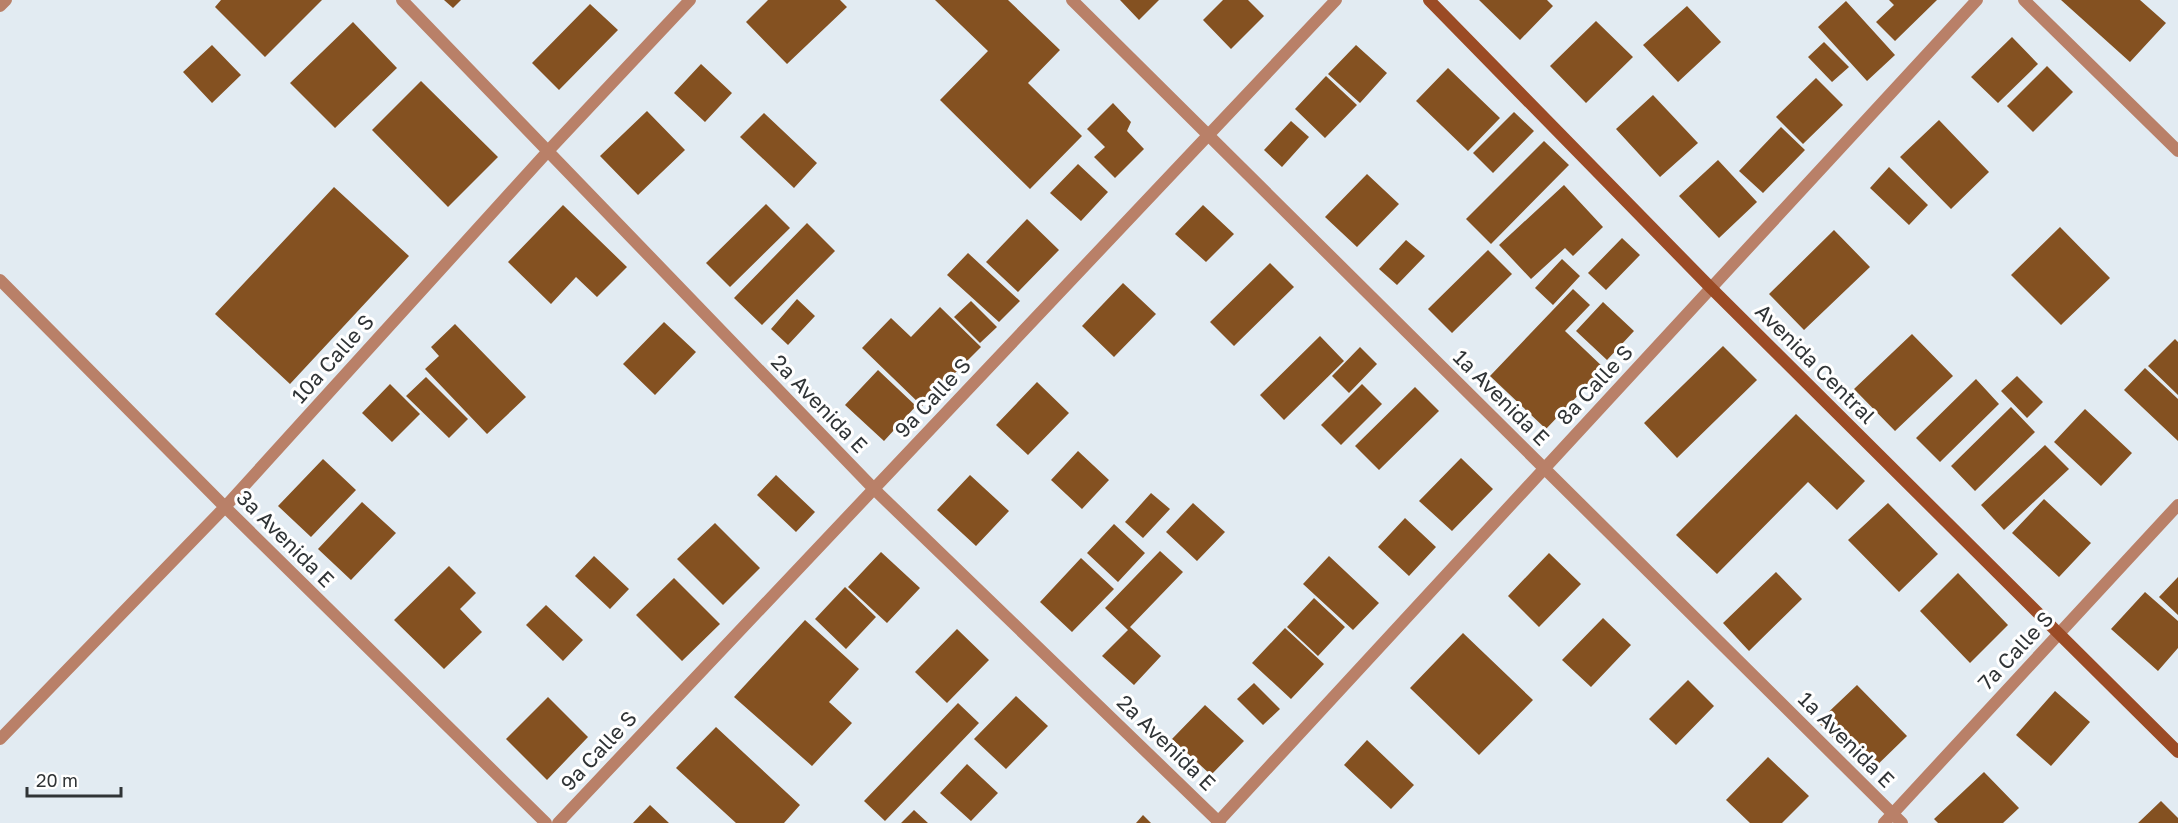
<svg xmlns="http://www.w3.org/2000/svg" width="2178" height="823" font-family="'Golos Text',sans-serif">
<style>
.building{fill:#845121}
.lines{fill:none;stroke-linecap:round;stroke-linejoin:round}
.street{stroke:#b98068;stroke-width:12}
.secondary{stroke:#9b4b25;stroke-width:12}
.labels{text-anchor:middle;stroke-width:6;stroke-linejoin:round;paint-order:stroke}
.street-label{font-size:21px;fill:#303436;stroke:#fff}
</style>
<rect width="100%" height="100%" fill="#e2ebf2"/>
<path class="building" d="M 221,0 L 322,0 L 265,57 L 215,7 Z
M 444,0 L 461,0 L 453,8 Z
M 768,0 L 840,0 L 847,7 L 787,64 L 746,22 Z
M 935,0 L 1008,0 L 1060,50 L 1028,83 L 1082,136 L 1030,189 L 940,100 L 988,51 Z
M 1120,0 L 1159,0 L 1139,20 Z
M 1223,0 L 1248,0 L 1264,16 L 1231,49 L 1203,20 Z
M 1479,0 L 1547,0 L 1553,6 L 1520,40 Z
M 1889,0 L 1937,0 L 1895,41 L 1876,22 L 1894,5 Z
M 2061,0 L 2140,0 L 2166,23 L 2130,62 Z
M 1846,1 L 1895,55 L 1867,81 L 1818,27 Z
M 590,4 L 618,30 L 559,90 L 532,63 Z
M 1687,6 L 1721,42 L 1678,82 L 1643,45 Z
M 1596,21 L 1633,57 L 1586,103 L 1550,66 Z
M 353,22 L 397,68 L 335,128 L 290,83 Z
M 2012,37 L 2038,64 L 1998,103 L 1971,77 Z
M 1824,42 L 1849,67 L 1832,82 L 1808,57 Z
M 212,45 L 241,75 L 212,103 L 183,72 Z
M 1356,45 L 1387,73 L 1360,103 L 1328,74 Z
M 701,64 L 732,93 L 705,122 L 674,93 Z
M 2047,66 L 2073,92 L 2033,132 L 2007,106 Z
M 1448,68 L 1500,118 L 1468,151 L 1416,101 Z
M 1326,76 L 1357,105 L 1325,138 L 1295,109 Z
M 1816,78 L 1843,105 L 1803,144 L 1776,117 Z
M 421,81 L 498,157 L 448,207 L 372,130 Z
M 1653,95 L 1698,143 L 1660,177 L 1616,129 Z
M 1113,103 L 1131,122 L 1127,131 L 1144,149 L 1115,178 L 1094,157 L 1105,147 L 1087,129 Z
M 647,111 L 685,150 L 638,195 L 600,156 Z
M 1514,112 L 1534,131 L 1493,173 L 1473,153 Z
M 764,113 L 817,163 L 794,188 L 740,137 Z
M 1939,120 L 1989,172 L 1951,209 L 1900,157 Z
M 1291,121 L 1309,137 L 1282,167 L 1264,150 Z
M 1781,127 L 1805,150 L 1763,193 L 1739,171 Z
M 1544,141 L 1569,165 L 1491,244 L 1466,219 Z
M 1718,160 L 1757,202 L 1719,238 L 1679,196 Z
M 1078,164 L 1108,192 L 1081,221 L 1050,193 Z
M 1889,167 L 1928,205 L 1909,225 L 1870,188 Z
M 1367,174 L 1399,204 L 1357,247 L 1325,217 Z
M 1564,185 L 1603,227 L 1573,256 L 1565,248 L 1531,279 L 1499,245 Z
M 334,187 L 409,256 L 290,384 L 215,314 Z
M 766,204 L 790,228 L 730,287 L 706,263 Z
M 563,205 L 627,267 L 597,297 L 576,277 L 551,304 L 508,262 Z
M 1203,205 L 1234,234 L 1206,262 L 1175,234 Z
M 1027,219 L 1059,250 L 1018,292 L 986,262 Z
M 807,223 L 835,251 L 762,325 L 734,298 Z
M 2060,227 L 2110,278 L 2061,325 L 2011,275 Z
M 1834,230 L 1870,267 L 1804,330 L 1769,294 Z
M 1622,238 L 1640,255 L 1606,290 L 1588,273 Z
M 1406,240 L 1425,256 L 1397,285 L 1379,269 Z
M 1488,250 L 1512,274 L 1452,333 L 1428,309 Z
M 968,253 L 1020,301 L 999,322 L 947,275 Z
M 1562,259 L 1580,276 L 1553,305 L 1535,288 Z
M 1270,263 L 1294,287 L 1234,346 L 1210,322 Z
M 1123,283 L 1156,314 L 1114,357 L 1082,326 Z
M 1573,289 L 1590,305 L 1565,331 L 1604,368 L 1546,429 L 1490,376 Z
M 797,299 L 815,316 L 788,345 L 771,329 Z
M 971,301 L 997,327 L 980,343 L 954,317 Z
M 1603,302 L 1634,331 L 1607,360 L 1576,331 Z
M 940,307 L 981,347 L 922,406 L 862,348 L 891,318 L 911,337 Z
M 664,322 L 696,352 L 655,395 L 623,364 Z
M 455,324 L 526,397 L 487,434 L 425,369 L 439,356 L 431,347 Z
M 1912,334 L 1953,376 L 1895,431 L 1854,389 Z
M 1320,336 L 1344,361 L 1284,420 L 1260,395 Z
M 2175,339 L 2178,342 L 2178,395 L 2148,366 Z
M 1723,346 L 1757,380 L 1677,458 L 1644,423 Z
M 1360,347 L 1377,364 L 1349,393 L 1332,376 Z
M 2145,368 L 2178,399 L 2178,441 L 2124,390 Z
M 878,370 L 916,406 L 884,441 L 845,405 Z
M 2017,376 L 2043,402 L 2027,418 L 2001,391 Z
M 426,377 L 468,419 L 449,438 L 406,396 Z
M 1976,379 L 1999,404 L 1940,462 L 1916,438 Z
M 1037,382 L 1069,413 L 1028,455 L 996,425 Z
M 390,384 L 420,414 L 392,442 L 362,413 Z
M 1362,384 L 1382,404 L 1341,445 L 1321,425 Z
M 1415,387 L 1439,411 L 1379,470 L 1355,446 Z
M 2011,407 L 2035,432 L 1975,491 L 1951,466 Z
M 2085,409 L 2132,453 L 2101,486 L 2054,442 Z
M 1796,414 L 1865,481 L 1837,510 L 1808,482 L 1717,574 L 1676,535 Z
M 2045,445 L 2069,469 L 2004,530 L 1981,505 Z
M 1078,451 L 1109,480 L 1082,509 L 1051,480 Z
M 1461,458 L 1493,489 L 1452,531 L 1419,501 Z
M 323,459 L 356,490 L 311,537 L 278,506 Z
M 776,475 L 815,512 L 796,532 L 757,495 Z
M 970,475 L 1009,511 L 976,546 L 937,510 Z
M 1151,493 L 1170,509 L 1143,538 L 1125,522 Z
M 2044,499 L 2091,543 L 2059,577 L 2012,533 Z
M 362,502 L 396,533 L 351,580 L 318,549 Z
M 1193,503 L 1225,532 L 1197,561 L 1166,532 Z
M 1888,503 L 1938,554 L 1899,592 L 1848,540 Z
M 1405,518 L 1436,547 L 1409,576 L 1378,547 Z
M 715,523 L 760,568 L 723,605 L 677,559 Z
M 1114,524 L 1145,553 L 1118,582 L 1087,553 Z
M 1160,551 L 1183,572 L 1130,627 L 1161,656 L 1134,685 L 1102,656 L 1128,630 L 1105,608 Z
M 881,552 L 920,588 L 887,623 L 848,587 Z
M 1549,553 L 1581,584 L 1539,627 L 1508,596 Z
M 594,556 L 629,589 L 610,609 L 575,576 Z
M 1329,556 L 1379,603 L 1353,630 L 1303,584 Z
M 1081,558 L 1114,589 L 1072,632 L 1040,602 Z
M 449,566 L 476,593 L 460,609 L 482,632 L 444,669 L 394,620 Z
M 1776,572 L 1802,599 L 1749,651 L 1723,623 Z
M 1958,573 L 2008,625 L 1970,663 L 1920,611 Z
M 2178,577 L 2178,615 L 2159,597 Z
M 674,578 L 720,624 L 682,661 L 636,615 Z
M 845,587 L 876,617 L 846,649 L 815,619 Z
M 2145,592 L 2178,621 L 2178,648 L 2158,671 L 2111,629 Z
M 1314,598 L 1345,627 L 1318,656 L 1287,627 Z
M 546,605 L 583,640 L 563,661 L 526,625 Z
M 1603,618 L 1631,645 L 1591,687 L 1562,660 Z
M 805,620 L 859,669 L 829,702 L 852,723 L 812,766 L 734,697 Z
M 1285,628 L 1324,664 L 1291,699 L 1252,663 Z
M 957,629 L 989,660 L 947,703 L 915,672 Z
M 1463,633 L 1533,700 L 1479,755 L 1410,688 Z
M 1688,680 L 1714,706 L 1676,745 L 1649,719 Z
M 1254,683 L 1280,709 L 1263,725 L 1237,699 Z
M 1857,685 L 1907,736 L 1868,774 L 1818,722 Z
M 2055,691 L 2090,722 L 2051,766 L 2016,735 Z
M 1016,696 L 1048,726 L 1006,769 L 974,739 Z
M 548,697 L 588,737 L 547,780 L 506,739 Z
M 958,703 L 979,723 L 885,821 L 864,801 Z
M 1205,705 L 1244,741 L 1211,775 L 1172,739 Z
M 716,727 L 800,805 L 784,823 L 736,823 L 676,768 Z
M 1367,740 L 1414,785 L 1391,809 L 1344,765 Z
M 1768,757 L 1809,796 L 1782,823 L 1750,823 L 1726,800 Z
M 967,764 L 998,793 L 971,821 L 940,793 Z
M 1984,772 L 2019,808 L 2003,823 L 1938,823 L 1934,819 Z
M 2161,801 L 2178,818 L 2178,823 L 2138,823 Z
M 650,805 L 669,823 L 633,823 Z
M 914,810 L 928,823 L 901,823 Z
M 1143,815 L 1151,823 L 1136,823 Z"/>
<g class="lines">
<path class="street" d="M 402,0 L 874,489 L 1220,823
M 1072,0 L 1902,823
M 2024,0 L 2178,151
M 0,6 L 6,0
M 0,280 L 225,507 L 546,823
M 0,739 L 225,507 L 549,150 L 690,0
M 558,823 L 1336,0
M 1217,823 L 1977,0
M 1884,823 L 2178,505"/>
<path class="secondary" d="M 1429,0 L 1711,288 L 2178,752"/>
</g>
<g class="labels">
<g class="street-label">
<text transform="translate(333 359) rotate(-48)" y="7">10a Calle S</text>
<text transform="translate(1815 364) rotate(45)" y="7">Avenida Central</text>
<text transform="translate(1595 385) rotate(-47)" y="7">8a Calle S</text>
<text transform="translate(933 398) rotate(-47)" y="7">9a Calle S</text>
<text transform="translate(1501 398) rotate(45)" y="7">1a Avenida E</text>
<text transform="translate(819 404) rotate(46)" y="7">2a Avenida E</text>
<text transform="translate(285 539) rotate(45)" y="7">3a Avenida E</text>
<text transform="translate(2016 651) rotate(-47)" y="7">7a Calle S</text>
<text transform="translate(1846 740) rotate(45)" y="7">1a Avenida E</text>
<text transform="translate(1166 743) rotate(44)" y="7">2a Avenida E</text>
<text transform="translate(599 751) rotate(-47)" y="7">9a Calle S</text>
</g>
</g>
<path d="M27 787v9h94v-9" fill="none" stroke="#303436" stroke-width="3"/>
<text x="36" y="787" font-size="18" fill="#303436" stroke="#ffffff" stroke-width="4.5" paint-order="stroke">20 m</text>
</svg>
